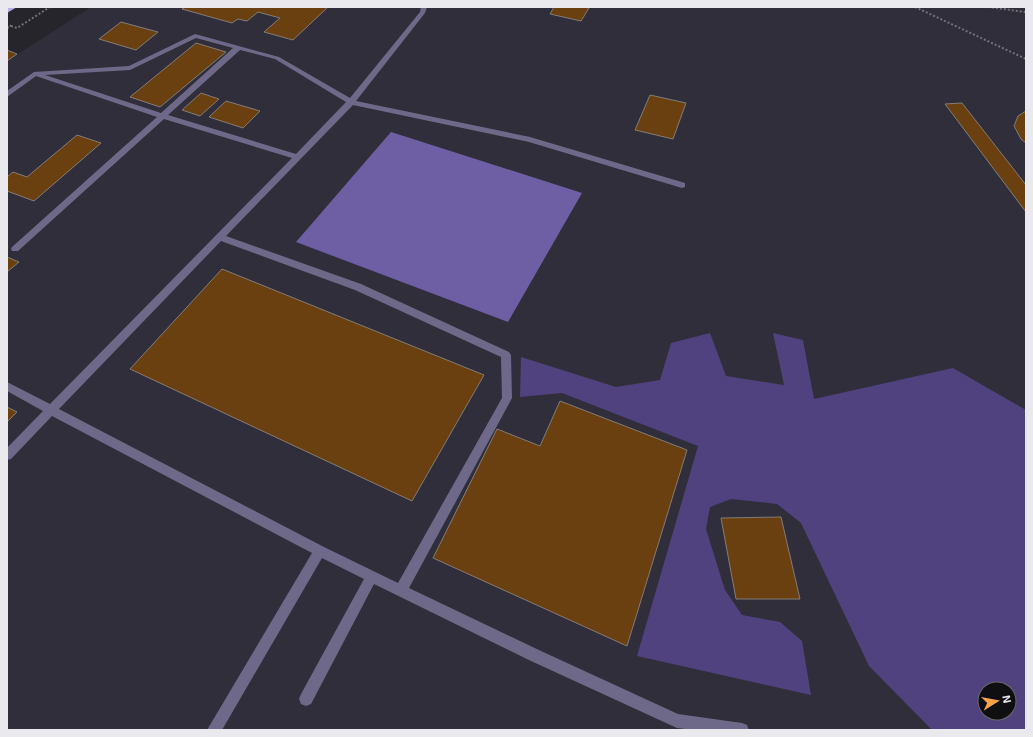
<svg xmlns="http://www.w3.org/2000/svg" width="1033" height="737" font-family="'Exo 2',sans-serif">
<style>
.built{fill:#302e3a;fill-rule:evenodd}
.green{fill:#50427f;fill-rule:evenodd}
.water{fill:#6e5fa4}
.building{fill:#6b4010;stroke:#837c77}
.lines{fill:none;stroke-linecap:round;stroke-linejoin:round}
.path{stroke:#727176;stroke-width:2;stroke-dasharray:2 2;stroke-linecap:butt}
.minor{fill:#6e6988;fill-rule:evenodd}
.major{fill:#b7acec;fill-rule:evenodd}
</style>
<rect width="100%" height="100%" fill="#26252b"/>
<path class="built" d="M 91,7 L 1026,7 L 1026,730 L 7,730 L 7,61 ZM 985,689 L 1009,689 L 1009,713 L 985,713 Z"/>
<path class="green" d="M 710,333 L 726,376 L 784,385 L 773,333 L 803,340 L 814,399 L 953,368 L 1026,410 L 1026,730 L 932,730 L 869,666 L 801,523 L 777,504 L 731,499 L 710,507 L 706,529 L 725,590 L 742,615 L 780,622 L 802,641 L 811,695 L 637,656 L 698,446 L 562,393 L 520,397 L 521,357 L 616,387 L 660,380 L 671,343 ZM 985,689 L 1009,689 L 1009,713 L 985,713 Z"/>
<path class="water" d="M 391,132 L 582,193 L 508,322 L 296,242 Z"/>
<path class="building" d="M 185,7 L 328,7 L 293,40 L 264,32 L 280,18 L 258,12 L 247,21 L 238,19 L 232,23 L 182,9 Z
M 554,7 L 583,7 L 589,8 L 581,21 L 550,14 Z
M 121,22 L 158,32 L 136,50 L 99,39 Z
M 196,43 L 226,52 L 160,107 L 130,97 Z
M 7,50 L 17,54 L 7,61 Z
M 201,93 L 219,99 L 200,116 L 182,110 Z
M 650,95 L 686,103 L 673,139 L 635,130 Z
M 226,101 L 260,111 L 243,128 L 209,117 Z
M 962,103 L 1026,185 L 1026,212 L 945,104 Z
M 1026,111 L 1026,143 L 1021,139 L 1014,126 L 1018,116 Z
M 77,135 L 101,143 L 34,201 L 7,191 L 7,177 L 13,172 L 27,177 Z
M 7,257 L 19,262 L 7,272 Z
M 222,269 L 484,375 L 412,501 L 130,369 Z
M 560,401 L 687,450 L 627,646 L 433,558 L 497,429 L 540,446 Z
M 7,407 L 17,412 L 7,422 Z
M 781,517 L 800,599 L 736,599 L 721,518 Z"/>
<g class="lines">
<path class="path" d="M 915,7 L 1026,59
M 988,7 L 1026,12
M 11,26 L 17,28 L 50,7
M 7,28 L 11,26 L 9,25"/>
<path class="minor" d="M 421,7 L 427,7 L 425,13 L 356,101 L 530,137 L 685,183 L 685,187 L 682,188 L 529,142 L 353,105 L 226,236 L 361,284 L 509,352 L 511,355 L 512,398 L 409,588 L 541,651 L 678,714 L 742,723 L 747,725 L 749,730 L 693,730 L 677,728 L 531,661 L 374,584 L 311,704 L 306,706 L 301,704 L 299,699 L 301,694 L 364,579 L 322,558 L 222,730 L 207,730 L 312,553 L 52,416 L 11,459 L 7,460 L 7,448 L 43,411 L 7,391 L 7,382 L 50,404 L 292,158 L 164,119 L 18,251 L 12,251 L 11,249 L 12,247 L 157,117 L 36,76 L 7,97 L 7,91 L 34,72 L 129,66 L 195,34 L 279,57 L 350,98 L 420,12 ZM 196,38 L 233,48 L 161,113 L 45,75 L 130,70 ZM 240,50 L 275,59 L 346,102 L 296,154 L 168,115 ZM 221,241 L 355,290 L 501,357 L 502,398 L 398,583 L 324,547 L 59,409 Z"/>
<path class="major" d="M 9,7 L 17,7 L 7,13 L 7,8 Z"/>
</g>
<rect width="1033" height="737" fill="none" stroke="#eaeaee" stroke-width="16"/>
<g transform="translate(997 701) rotate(79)"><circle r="19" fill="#0f0e11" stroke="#676669"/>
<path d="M0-3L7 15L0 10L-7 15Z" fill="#f7a149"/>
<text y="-6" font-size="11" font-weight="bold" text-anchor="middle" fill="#eaeaee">N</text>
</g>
</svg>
